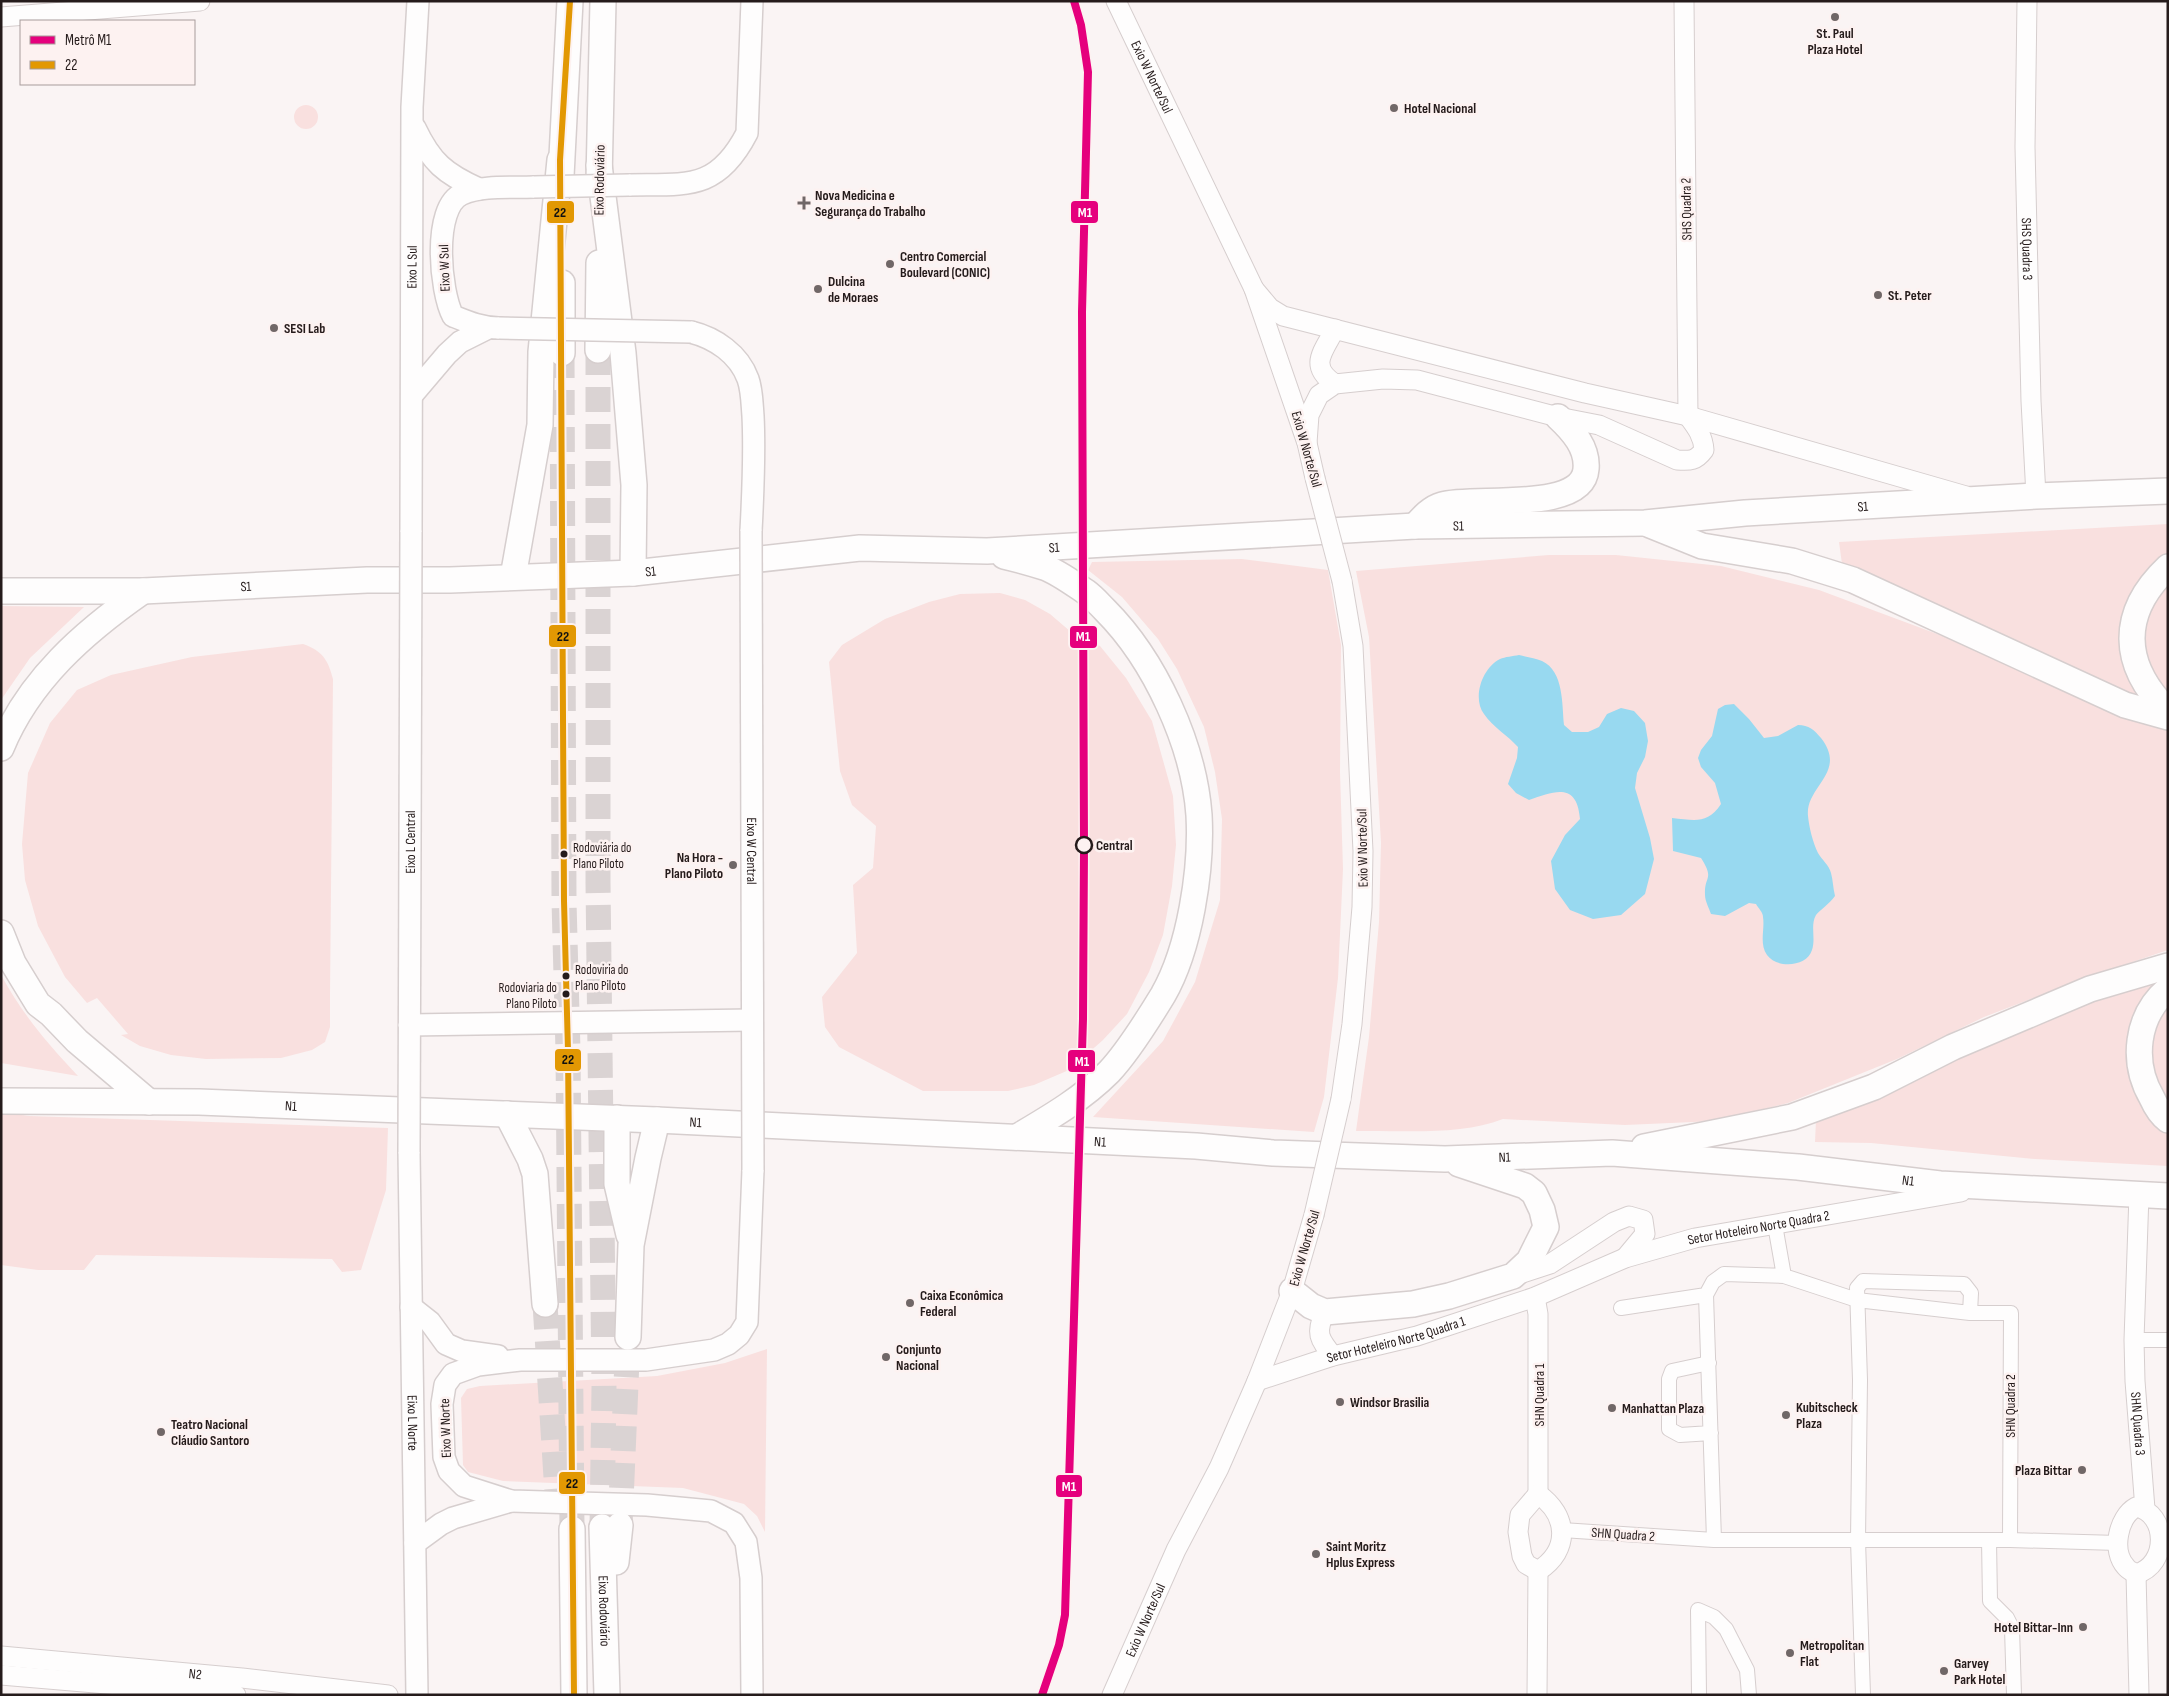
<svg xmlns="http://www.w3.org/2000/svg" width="2169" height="1696" font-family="'Sofia Sans Condensed',sans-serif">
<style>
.green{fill:#f9e0df}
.water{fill:#98d9f0}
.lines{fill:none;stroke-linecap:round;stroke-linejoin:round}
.highway-tunnel{stroke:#dad3d3;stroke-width:25;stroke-dasharray:25 12;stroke-linecap:butt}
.street-casing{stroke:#d6cece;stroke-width:16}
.secondary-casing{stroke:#d6cece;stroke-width:21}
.primary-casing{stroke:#d6cece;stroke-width:24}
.highway-casing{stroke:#d6cece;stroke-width:28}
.street{stroke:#fefdfd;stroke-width:14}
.secondary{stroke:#fefdfd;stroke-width:19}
.primary{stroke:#fefdfd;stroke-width:21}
.highway{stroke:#fefdfd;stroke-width:25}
.secondary-bridge-casing{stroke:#d6cece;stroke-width:21;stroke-linecap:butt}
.primary-bridge-casing{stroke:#d6cece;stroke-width:24;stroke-linecap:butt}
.secondary-bridge{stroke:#fefdfd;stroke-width:19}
.primary-bridge{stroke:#fefdfd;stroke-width:21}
.bus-1-casing{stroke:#fdf2f1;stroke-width:10}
.bus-1{stroke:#e29803;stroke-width:6}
.metro-1-casing{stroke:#fdf2f1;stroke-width:11}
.metro-1{stroke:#e5007d;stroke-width:8}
.poi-dot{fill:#706767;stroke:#fdf2f1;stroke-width:2}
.stop-dot{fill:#fdf2f1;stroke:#251b1b;stroke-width:2.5}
.bus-dot{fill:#251b1b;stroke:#fdf2f1;stroke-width:2}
.labels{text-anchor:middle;stroke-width:5;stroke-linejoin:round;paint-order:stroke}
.bus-label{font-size:13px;fill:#251b1b;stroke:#fdf2f1;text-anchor:start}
.poi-label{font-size:14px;font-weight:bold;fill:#251b1b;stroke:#fdf2f1;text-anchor:start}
.street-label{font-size:14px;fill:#251b1b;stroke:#fdf2f1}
.stop-label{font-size:14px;font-weight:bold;fill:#251b1b;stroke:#fdf2f1;text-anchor:start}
.line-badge{stroke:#fdf2f1;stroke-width:2}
.badge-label{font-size:14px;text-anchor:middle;font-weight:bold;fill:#fff}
.pale-badge-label{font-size:14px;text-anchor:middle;font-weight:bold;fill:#111}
</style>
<rect width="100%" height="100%" fill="#faf4f4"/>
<path class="green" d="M294 117a12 12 0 1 1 24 0a12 12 0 1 1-24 0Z
M 2168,524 L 2168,556 L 2123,662 L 2139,696 L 2078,674 L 1842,564 L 1839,542 Z
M 1549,555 L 1616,555 L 1721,566 L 1819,590 L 1964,644 L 2168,727 L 2168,950 L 2085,978 L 1984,1017 L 1897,1059 L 1788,1103 L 1716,1121 L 1625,1125 L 1503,1119 C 1461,1136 1402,1130 1356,1131 L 1369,1037 L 1379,922 L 1381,843 L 1369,637 L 1356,571 Z
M 1242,559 L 1328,570 L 1341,645 L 1340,772 L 1343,869 L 1338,978 L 1324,1097 L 1314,1132 L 1093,1117 L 1163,1041 L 1195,982 L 1220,900 L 1222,819 L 1215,772 L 1204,727 L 1177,669 L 1158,639 L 1122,597 L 1088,570 L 1092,562 Z
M 2168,578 L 2168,693 L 2156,680 L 2145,655 L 2144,626 L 2151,602 Z
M 1000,593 L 1025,600 L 1050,614 L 1071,632 L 1100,646 L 1126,678 L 1152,721 L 1173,796 L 1176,845 L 1172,886 L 1163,935 L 1149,972 L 1127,1014 L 1103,1040 L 1069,1070 L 1034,1085 L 1008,1091 L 923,1091 L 839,1047 L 825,1027 L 822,997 L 857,953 L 853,885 L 873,868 L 876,826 L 852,805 L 840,771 L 829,662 L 842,645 L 885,619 L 929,602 L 960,594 Z
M 1,606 L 84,607 L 30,658 L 1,700 Z
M 303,644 C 323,651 328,660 333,679 L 330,996 L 330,1027 L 325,1042 L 312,1050 L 281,1058 L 206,1059 L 171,1055 L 140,1046 L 121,1035 L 128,1034 L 97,998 L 87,1003 L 65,977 L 38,926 L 25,880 L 22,844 L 28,773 L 50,723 L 77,690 L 111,675 L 192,657 Z
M 1,975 C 23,1015 47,1043 78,1076 L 1,1063 Z
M 2161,978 L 2145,995 L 2132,1021 L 2128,1048 L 2129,1075 L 2142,1107 L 2168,1131 L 2168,1166 L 2035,1159 L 1871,1143 L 1815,1142 L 1816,1120 L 2006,1034 L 2095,1000 Z
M 2168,1004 L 2168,1105 C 2163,1093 2156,1081 2152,1068 C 2145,1047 2156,1021 2168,1004 Z
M 1,1112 L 29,1116 L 388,1128 L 386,1190 L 361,1270 L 342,1272 L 332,1259 L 96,1255 L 84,1270 L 38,1270 L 1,1265 Z
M 767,1349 L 765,1532 L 757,1516 L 744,1504 L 683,1488 L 503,1481 L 468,1472 L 463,1465 L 461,1398 L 467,1389 L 480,1386 L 657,1376 L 725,1363 Z"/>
<path class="water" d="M 1519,655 C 1526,657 1535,658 1542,661 C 1564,671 1562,705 1564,725 L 1572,732 L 1588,732 L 1599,727 L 1607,714 L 1621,708 L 1634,711 L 1645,723 L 1648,741 L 1645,757 L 1637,773 L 1635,788 L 1650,838 L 1654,859 L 1645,894 L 1621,915 L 1593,919 L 1570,910 L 1555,889 L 1551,861 L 1565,835 L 1580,819 C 1577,782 1555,791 1529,800 L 1516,793 L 1508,784 L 1517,758 L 1518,747 C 1507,735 1493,727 1484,714 C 1472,698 1482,668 1500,659 C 1505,657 1513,656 1519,655 Z
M 1734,704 L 1749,719 L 1764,738 L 1778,736 L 1798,725 C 1809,725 1814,730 1821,738 C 1848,773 1805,786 1808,816 C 1809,827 1813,843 1818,853 C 1822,860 1829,865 1831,873 C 1833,880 1833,888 1835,896 C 1829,904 1820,910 1816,915 C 1810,925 1816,939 1812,950 C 1807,967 1777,969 1767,955 C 1759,943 1765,930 1763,917 C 1763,912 1758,908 1756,904 L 1749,903 L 1725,916 L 1711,914 C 1709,908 1705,901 1705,895 C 1704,875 1715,880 1701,858 L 1673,851 L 1672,818 C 1694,820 1707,825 1721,804 L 1715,783 L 1701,767 L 1698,758 L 1701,750 L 1712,736 L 1718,709 L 1725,705 Z"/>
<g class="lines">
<path class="highway-tunnel" d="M 598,350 L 598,882 L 604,1387 L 602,1527
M 562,353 L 564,901 L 568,1051 L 572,1529
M 545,1304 L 557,1493
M 620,1525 L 628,1337"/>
<g class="street-casing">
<path id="street" d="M 1775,1225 L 1784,1276
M 1621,1308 L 1706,1295
M 2134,1340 L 2168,1340
M 1709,1363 L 1672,1371 L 1669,1379 L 1669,1429 L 1680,1435 L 1711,1433
M 1562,1530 L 1714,1540 L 2010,1540 L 2118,1543
M 1714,1540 L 1706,1295 L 1713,1282 L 1724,1274 L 1784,1276 L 1857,1300 L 1970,1313 L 2011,1313 L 2010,1540
M 1989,1540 L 1990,1601 L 2007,1618 L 2012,1628 L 2014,1695
M 1699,1695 L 1698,1610 L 1714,1617 L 1726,1629 L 1747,1670 L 1749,1695
M 1863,1695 L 1858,1540 L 1860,1380 L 1857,1288 L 1863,1281 L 1964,1284 L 1971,1293 L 1970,1313"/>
</g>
<g class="secondary-casing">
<g id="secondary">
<path id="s1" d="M 1116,1 L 1254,289 L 1307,443 L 1315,478"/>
<path id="s2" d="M 2027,1 L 2025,147 L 2031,401 L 2036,496"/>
<path d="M 1,17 L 200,1"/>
<path d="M 1254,289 L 1270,308 L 1283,316 L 1585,393 L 1688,416 L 1966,496"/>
<path d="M 1335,329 C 1323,352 1308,366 1335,384"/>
<path d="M 1307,443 L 1309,415 L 1319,395 L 1335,384 L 1383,379 L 1417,380 L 1558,417 L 1599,425 L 1677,460 C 1690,461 1696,461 1704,450 C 1703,436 1697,428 1688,416 L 1684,1"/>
<path d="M 1341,1099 L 1352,1024 L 1362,907 L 1363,851 L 1353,646 L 1342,581"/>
<path id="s3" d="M 2139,1194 L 2134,1340 L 2135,1381 L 2145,1509"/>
<path d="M 1516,1275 L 1550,1264 L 1614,1222 L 1629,1216 L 1643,1220 L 1645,1234 L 1625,1258"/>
<path d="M 1535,1297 L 1538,1314 L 1538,1494"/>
<path d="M 1325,1312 C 1315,1333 1319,1339 1333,1356"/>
<path id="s4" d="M 1257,1381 L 1333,1356 L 1417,1336 L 1535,1297 L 1625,1258 L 1695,1238 L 1961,1192"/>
<path d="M 1538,1494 C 1568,1515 1571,1550 1538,1571"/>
<path d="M 1538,1494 L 1520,1515 L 1518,1532 L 1522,1556 L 1526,1564 L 1538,1571"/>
<path d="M 2136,1507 C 2168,1513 2169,1565 2136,1574 C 2133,1572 2128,1570 2126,1567 C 2111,1551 2118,1517 2136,1507 Z"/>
<path d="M 2136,1574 L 2139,1695"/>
<path id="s5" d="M 1,1656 L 242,1678 L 388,1695"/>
<path d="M 1,1675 L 236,1695"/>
<path id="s6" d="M 1112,1695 L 1176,1550 L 1219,1468 L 1257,1381 L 1292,1291 L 1314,1215"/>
<path d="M 1537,1695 L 1538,1571"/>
</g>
</g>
<g class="primary-casing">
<g id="primary">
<path d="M 415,128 C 431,162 445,174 479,189"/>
<path d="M 629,185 C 687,184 717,191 747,133 L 752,1"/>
<path d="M 499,328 C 482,328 468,322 453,316 C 440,292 432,207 462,194 C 483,185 511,188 534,187"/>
<path d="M 691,332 C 715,338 739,354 748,379 C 752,390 752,404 753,416 C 755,455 753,493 751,531"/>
<path d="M 413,394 L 447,354 L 460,342 L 488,328"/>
<path id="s7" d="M 411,532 L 412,107 L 418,1"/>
<path id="s8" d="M 409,1152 L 417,1695"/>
<path d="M 411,1307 L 430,1322 L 446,1344 L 462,1351 L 498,1356"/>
<path d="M 415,1543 L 441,1524 L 453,1518 L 511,1501"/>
<path d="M 752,1695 L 751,1578 L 746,1542 L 734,1523 L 711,1511 L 647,1505 L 511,1501 L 464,1486 L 449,1471 L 444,1457 L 442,1404 L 445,1385 L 453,1374 L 478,1365 L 520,1360 L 646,1360 L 714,1350 L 728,1344 L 739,1335 L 747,1322 L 753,1170"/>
</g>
</g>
<g class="highway-casing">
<g id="highway">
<path d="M 599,165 L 623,353 L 634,485 L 633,573"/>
<path d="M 561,176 L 570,1"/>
<path d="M 599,180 L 603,1"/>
<path d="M 562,283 L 562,353"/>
<path d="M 598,350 L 599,263"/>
<path d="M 1650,525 L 1702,546 L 1792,561 L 1853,580 L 2125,705 L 2168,717"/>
<path d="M 1415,526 C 1423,517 1431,508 1442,505 C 1473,496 1583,513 1586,469 C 1588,448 1573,431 1558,417"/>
<path d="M 1004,556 C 1017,559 1031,563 1044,567 C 1058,572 1074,584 1086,592 C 1093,597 1099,604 1105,610 C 1155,660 1194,745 1199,815 C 1202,869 1190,948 1163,995 C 1149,1018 1127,1053 1109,1072 C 1082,1099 1049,1118 1017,1137"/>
<path d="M 2168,567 C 2119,613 2121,665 2168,711"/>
<path d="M 513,577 L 540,425 L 541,352 L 560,160"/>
<path id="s9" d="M 1,591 L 143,591 L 367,580 L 450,580 L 633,573 L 860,548 L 987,551 L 1415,526 L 1645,523 L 1745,513 L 2036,496 L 2168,491"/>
<path d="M 1,748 C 29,680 84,632 143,591"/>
<path d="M 1,933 L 13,963 L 38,1004 L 51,1014 L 77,1041 L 149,1102"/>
<path d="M 2168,989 C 2136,1016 2131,1062 2152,1098 C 2156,1107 2160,1114 2168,1120"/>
<path id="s10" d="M 1,1101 L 199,1102 L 657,1120 L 1196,1146 L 1273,1153 L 1445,1159 L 1612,1153 L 1798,1167 L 1940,1184 L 2168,1196"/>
<path d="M 507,1114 L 530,1159 L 535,1174 L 545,1304"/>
<path d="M 617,1118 L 617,1184 L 629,1235"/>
<path d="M 1644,1147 L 1792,1117 L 1874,1087 L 1953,1047 L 2090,989 L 2168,966"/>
<path d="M 1292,1291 L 1311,1306 L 1325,1312 L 1413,1304 L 1449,1296 L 1513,1276 L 1529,1261 L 1546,1227 L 1542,1210 L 1534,1193 L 1525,1186 L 1459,1164"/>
<path d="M 628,1337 L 631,1245 L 648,1158 L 657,1120"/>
<path id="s11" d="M 602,1527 L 607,1695"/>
<path d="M 572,1529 L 574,1695"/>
<path d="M 616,1562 L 620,1525"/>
</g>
</g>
<use href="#street" class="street"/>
<use href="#secondary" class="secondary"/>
<use href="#primary" class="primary"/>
<use href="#highway" class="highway"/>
<g class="secondary-bridge-casing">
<path id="secondary-bridge" d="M 1315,478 L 1342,581
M 1314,1215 L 1341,1099"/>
</g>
<g class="primary-bridge-casing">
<g id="primary-bridge">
<path d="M 534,187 L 629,185"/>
<path d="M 499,328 L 691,332"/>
<path id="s12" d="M 751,531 L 753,1170"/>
<path d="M 409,1025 L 752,1020"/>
<path id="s13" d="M 409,1152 L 411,532"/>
</g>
</g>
<use href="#secondary-bridge" class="secondary-bridge"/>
<use href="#primary-bridge" class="primary-bridge"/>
<g class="bus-1-casing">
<path id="bus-1" d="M 570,1 L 560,160 L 564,901 L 568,1051 L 574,1695"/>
</g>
<use href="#bus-1" class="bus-1"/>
<g class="metro-1-casing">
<path id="metro-1" d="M 1042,1695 L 1059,1645 L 1065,1615 L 1083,1019 L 1084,847 L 1082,312 L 1088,72 L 1081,25 L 1074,1"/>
</g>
<use href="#metro-1" class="metro-1"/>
</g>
<g class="poi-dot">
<circle cx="1835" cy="17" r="5"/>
<circle cx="1394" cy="108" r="5"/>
<path d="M801.5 195.5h5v5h5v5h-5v5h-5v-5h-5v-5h5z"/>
<circle cx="890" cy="264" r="5"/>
<circle cx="818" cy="289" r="5"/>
<circle cx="1878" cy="295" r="5"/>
<circle cx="274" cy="328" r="5"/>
<circle cx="733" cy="865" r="5"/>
<circle cx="910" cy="1303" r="5"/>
<circle cx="886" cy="1357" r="5"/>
<circle cx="1340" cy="1402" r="5"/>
<circle cx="1612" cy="1408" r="5"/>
<circle cx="1786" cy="1415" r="5"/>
<circle cx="161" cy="1432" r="5"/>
<circle cx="2082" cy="1470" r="5"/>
<circle cx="1316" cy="1554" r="5"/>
<circle cx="2083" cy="1627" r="5"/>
<circle cx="1790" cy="1653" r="5"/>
<circle cx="1944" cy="1671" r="5"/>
</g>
<circle class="stop-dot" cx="1084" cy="845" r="8"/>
<g class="bus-dot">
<circle cx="564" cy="854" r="4.5"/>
<circle cx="566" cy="976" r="4.5"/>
<circle cx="566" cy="994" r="4.5"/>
</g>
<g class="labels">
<g class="bus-label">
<text x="573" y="852">Rodoviária do<tspan x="573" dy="16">Plano Piloto</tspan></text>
<text x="575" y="974">Rodoviria do<tspan x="575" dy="16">Plano Piloto</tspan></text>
<text x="557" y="992" text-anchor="end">Rodoviaria do<tspan x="557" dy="16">Plano Piloto</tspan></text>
</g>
<g class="poi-label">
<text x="1835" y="38" text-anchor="middle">St. Paul<tspan x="1835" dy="16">Plaza Hotel</tspan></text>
<text x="1404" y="113">Hotel Nacional</text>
<text x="815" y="200">Nova Medicina e<tspan x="815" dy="16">Segurança do Trabalho</tspan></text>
<text x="900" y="261">Centro Comercial<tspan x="900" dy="16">Boulevard (CONIC)</tspan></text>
<text x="828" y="286">Dulcina<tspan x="828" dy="16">de Moraes</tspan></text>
<text x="1888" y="300">St. Peter</text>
<text x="284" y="333">SESI Lab</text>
<text x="723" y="862" text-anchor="end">Na Hora -<tspan x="723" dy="16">Plano Piloto</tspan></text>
<text x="920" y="1300">Caixa Econômica<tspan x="920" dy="16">Federal</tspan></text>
<text x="896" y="1354">Conjunto<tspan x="896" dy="16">Nacional</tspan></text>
<text x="1350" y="1407">Windsor Brasilia</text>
<text x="1796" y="1412">Kubitscheck<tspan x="1796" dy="16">Plaza</tspan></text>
<text x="1622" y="1413">Manhattan Plaza</text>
<text x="171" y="1429">Teatro Nacional<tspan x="171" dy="16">Cláudio Santoro</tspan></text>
<text x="2072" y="1475" text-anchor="end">Plaza Bittar</text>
<text x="1326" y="1551">Saint Moritz<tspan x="1326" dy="16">Hplus Express</tspan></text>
<text x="2073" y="1632" text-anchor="end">Hotel Bittar-Inn</text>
<text x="1800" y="1650">Metropolitan<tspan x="1800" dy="16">Flat</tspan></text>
<text x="1954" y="1668">Garvey<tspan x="1954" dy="16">Park Hotel</tspan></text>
</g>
<g class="street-label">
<text dy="5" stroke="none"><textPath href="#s1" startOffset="84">Exio W Norte/Sul</textPath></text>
<text transform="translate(599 180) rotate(-89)" y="5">Eixo Rodoviário</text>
<text transform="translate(1686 209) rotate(-91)" y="5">SHS Quadra 2</text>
<text dy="5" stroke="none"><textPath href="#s2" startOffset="248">SHS Quadra 3</textPath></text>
<text dy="5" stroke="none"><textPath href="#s7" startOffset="265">Eixo L Sul</textPath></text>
<text transform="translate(444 268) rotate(-92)" y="5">Eixo W Sul</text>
<text transform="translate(1307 449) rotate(74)" y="5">Exio W Norte/Sul</text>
<text dy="5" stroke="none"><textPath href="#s9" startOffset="1865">S1</textPath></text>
<text dy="5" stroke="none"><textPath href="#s9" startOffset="1460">S1</textPath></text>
<text dy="5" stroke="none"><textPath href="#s9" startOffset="1055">S1</textPath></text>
<text dy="5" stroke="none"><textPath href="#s9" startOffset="650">S1</textPath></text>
<text dy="5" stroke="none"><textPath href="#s9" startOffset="245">S1</textPath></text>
<text dy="5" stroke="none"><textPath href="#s13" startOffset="310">Eixo L Central</textPath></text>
<text transform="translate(1362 848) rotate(-91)" y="5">Exio W Norte/Sul</text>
<text dy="5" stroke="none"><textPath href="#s12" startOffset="320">Eixo W Central</textPath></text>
<text dy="5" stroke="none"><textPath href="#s10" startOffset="290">N1</textPath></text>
<text dy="5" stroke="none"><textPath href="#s10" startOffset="695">N1</textPath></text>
<text dy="5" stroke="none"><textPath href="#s10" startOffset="1100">N1</textPath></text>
<text dy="5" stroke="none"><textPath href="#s10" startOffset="1505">N1</textPath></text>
<text dy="5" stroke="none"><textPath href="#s10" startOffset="1910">N1</textPath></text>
<text dy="5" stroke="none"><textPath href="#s4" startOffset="526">Setor Hoteleiro Norte Quadra 2</textPath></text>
<text transform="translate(1304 1248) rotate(-74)" y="5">Exio W Norte/Sul</text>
<text dy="5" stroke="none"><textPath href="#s4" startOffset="145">Setor Hoteleiro Norte Quadra 1</textPath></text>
<text transform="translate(1539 1395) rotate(-90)" y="5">SHN Quadra 1</text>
<text transform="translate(2010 1406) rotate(-90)" y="5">SHN Quadra 2</text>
<text dy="5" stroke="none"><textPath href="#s8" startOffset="271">Eixo L Norte</textPath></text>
<text dy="5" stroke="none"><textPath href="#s3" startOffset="230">SHN Quadra 3</textPath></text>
<text transform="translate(445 1428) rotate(-92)" y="5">Eixo W Norte</text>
<text transform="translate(1623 1534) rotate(4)" y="5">SHN Quadra 2</text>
<text dy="5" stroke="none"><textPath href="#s11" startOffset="84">Eixo Rodoviário</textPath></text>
<text dy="5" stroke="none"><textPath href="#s6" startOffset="82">Exio W Norte/Sul</textPath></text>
<text dy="5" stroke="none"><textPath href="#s5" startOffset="195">N2</textPath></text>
</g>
<g class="stop-label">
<text x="1096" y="850">Central</text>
</g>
</g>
<g class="line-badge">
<rect x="1070" y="200" width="29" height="24" rx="5" fill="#e5007d"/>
<rect x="546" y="200" width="29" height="24" rx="5" fill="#e29803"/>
<rect x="548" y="624" width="29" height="24" rx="5" fill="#e29803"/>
<rect x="1069" y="625" width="29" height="24" rx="5" fill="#e5007d"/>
<rect x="554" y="1048" width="28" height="24" rx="5" fill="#e29803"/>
<rect x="1067" y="1049" width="29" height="24" rx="5" fill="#e5007d"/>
<rect x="558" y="1471" width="28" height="24" rx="5" fill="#e29803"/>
<rect x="1055" y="1474" width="28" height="24" rx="5" fill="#e5007d"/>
</g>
<g class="badge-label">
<text x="1085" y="217">M1</text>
<text x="1083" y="641">M1</text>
<text x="1082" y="1066">M1</text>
<text x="1069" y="1491">M1</text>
</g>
<g class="pale-badge-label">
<text x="560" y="217">22</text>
<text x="563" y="641">22</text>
<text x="568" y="1064">22</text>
<text x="572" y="1488">22</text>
</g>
<rect width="2169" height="1696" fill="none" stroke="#251b1b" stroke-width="5"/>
<rect x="20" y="20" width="175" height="65" fill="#fdf2f1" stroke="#a79c9b"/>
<rect x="30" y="36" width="25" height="8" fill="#e5007d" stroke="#a79c9b"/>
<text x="65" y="45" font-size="15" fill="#251b1b">Metrô M1</text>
<rect x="30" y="61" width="25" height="8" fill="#e29803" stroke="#a79c9b"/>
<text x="65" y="70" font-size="15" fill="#251b1b">22</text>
</svg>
